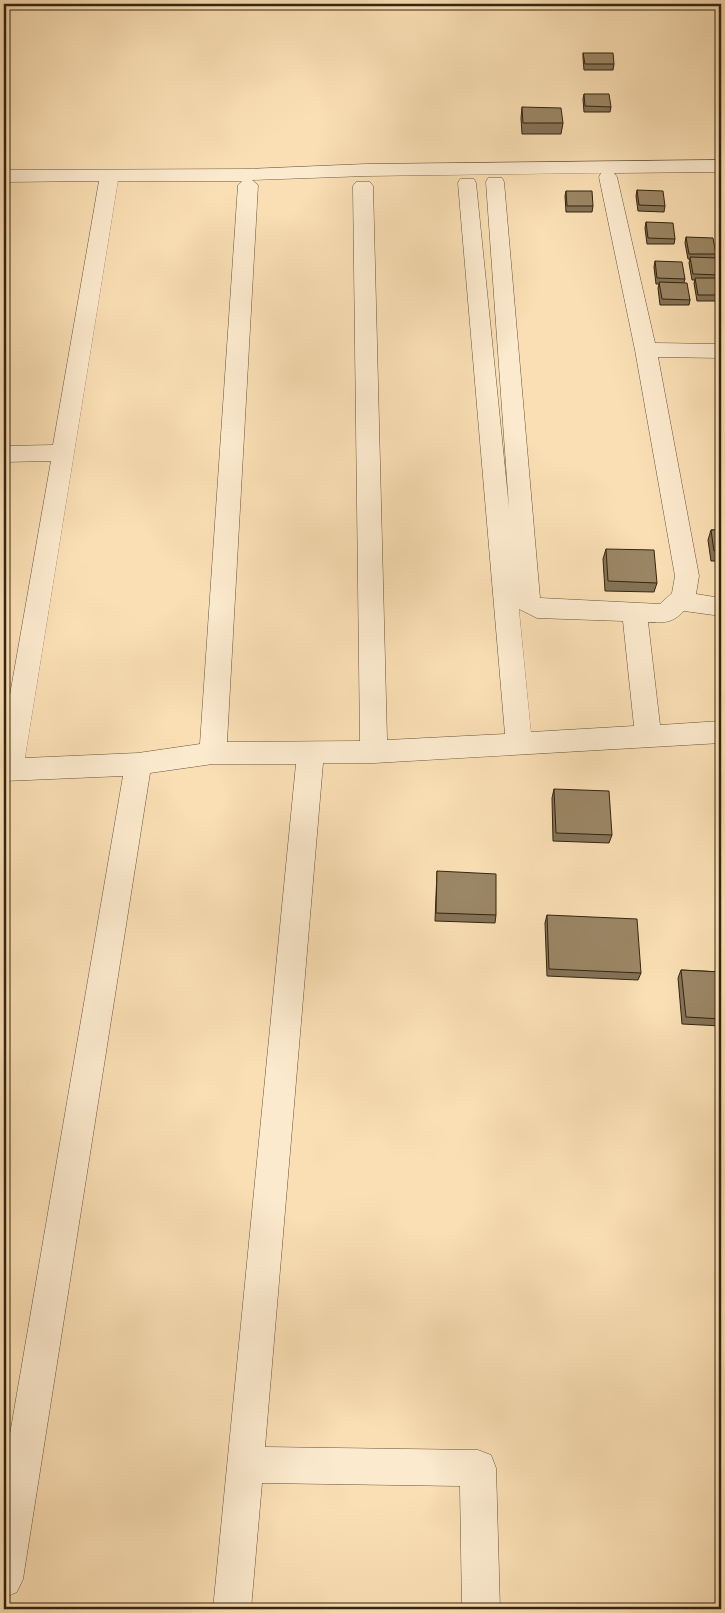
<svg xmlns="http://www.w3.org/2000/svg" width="725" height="1613" font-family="'IM FELL Great Primer',serif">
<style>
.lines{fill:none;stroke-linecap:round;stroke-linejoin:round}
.minor-casing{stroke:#665439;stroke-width:1}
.minor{fill:#fceace;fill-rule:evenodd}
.wall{fill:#857357;stroke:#352510}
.building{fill:#9b8665;stroke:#352510}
</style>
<rect width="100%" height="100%" fill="#fadfb4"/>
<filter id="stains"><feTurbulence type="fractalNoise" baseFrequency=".004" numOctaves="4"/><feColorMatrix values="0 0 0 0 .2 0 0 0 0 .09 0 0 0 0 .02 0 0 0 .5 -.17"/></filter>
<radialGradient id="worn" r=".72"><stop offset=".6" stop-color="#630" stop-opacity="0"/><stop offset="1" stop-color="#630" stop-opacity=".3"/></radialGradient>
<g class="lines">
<g class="minor-casing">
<path id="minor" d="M 721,160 L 721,172 L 614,173 L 617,177 L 655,343 L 721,344 L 721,358 L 658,357 L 699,576 L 696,594 L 721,598 L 721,616 L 684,611 C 672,623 665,623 648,622 L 660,725 L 721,721 L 721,743 L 374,763 L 323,763 L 265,1447 L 478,1450 L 491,1455 L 496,1468 L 500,1609 L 462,1609 L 460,1486 L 262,1483 L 251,1609 L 213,1609 L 296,764 L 213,764 L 150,773 L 23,1579 L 17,1592 L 4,1598 L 4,1469 L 123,776 L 4,781 L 4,729 L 51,461 L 4,462 L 4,446 L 53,445 L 99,181 L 4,182 L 4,170 L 246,169 L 366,164 ZM 601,173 L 599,177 L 635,350 L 675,576 L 672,593 L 660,604 L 540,598 L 504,182 L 502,178 L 488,178 L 486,182 L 509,508 L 476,183 L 474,179 L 460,179 L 458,183 L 505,734 L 387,740 L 373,186 L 370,182 L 356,182 L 353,186 L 360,741 L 227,742 L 258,185 L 252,180 L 366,176 ZM 118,181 L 242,181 L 238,185 L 200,744 L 138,753 L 25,758 ZM 519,609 L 537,618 L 623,621 L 634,726 L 531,732 Z"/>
</g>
<use href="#minor" class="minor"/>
</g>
<path class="wall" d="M 583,53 L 614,64 L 613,70 L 584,70 L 583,58 Z
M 584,94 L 611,107 L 610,112 L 584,112 L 583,99 Z
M 522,107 L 563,123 L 561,134 L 522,134 L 521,118 Z
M 637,190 L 665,206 L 664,212 L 638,211 L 636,196 Z
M 566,191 L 593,206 L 592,212 L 566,212 L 565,196 Z
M 646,222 L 675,239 L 674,244 L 647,244 L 645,228 Z
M 686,237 L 716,254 L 715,258 L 721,274 L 720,278 L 721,278 L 721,301 L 697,301 L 694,283 L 695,280 L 692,280 L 689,263 L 690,259 L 688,259 L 685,243 Z
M 655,261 L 685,279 L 684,282 L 690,300 L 689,305 L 660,305 L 658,288 L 659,284 L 656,284 L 654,267 Z
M 711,530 L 721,530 L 721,561 L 711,561 L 708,540 Z
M 606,549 L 657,583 L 654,592 L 605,591 L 603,559 Z
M 554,789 L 612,835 L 609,843 L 553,841 L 552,798 Z
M 437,871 L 496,915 L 495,923 L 435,921 Z
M 547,915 L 641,973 L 638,980 L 547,976 L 545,923 Z
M 681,970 L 721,972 L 721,1026 L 682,1024 L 678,978 Z"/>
<path class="building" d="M 583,53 L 613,53 L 614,64 L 585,64 Z
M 584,94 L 609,94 L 611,107 L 585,106 Z
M 522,107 L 561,108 L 563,123 L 523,123 Z
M 637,190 L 663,191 L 665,206 L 639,205 Z
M 566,191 L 592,191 L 593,206 L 567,206 Z
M 646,222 L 673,223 L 675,239 L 648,238 Z
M 686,237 L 713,238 L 716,254 L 689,254 Z
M 690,257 L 718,258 L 721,275 L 693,274 Z
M 655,261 L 682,262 L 685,279 L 657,278 Z
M 695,278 L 721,278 L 721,295 L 698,295 Z
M 659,282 L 687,283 L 690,300 L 662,299 Z
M 711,530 L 721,530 L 721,551 L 714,551 Z
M 606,549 L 654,550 L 657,583 L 608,581 Z
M 554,789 L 609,791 L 612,835 L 556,833 Z
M 437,871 L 496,874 L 496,915 L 436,913 Z
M 547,915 L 637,919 L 641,973 L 549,969 Z
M 681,970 L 721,972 L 721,1019 L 686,1017 Z"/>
<rect width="725" height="1613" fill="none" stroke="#fadfb4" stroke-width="20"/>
<rect x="5" y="5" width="715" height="1603" fill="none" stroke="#352510" stroke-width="2.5"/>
<rect x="10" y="10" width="705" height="1593" fill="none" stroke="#352510"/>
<rect width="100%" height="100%" filter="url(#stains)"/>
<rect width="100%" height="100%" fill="url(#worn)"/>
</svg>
